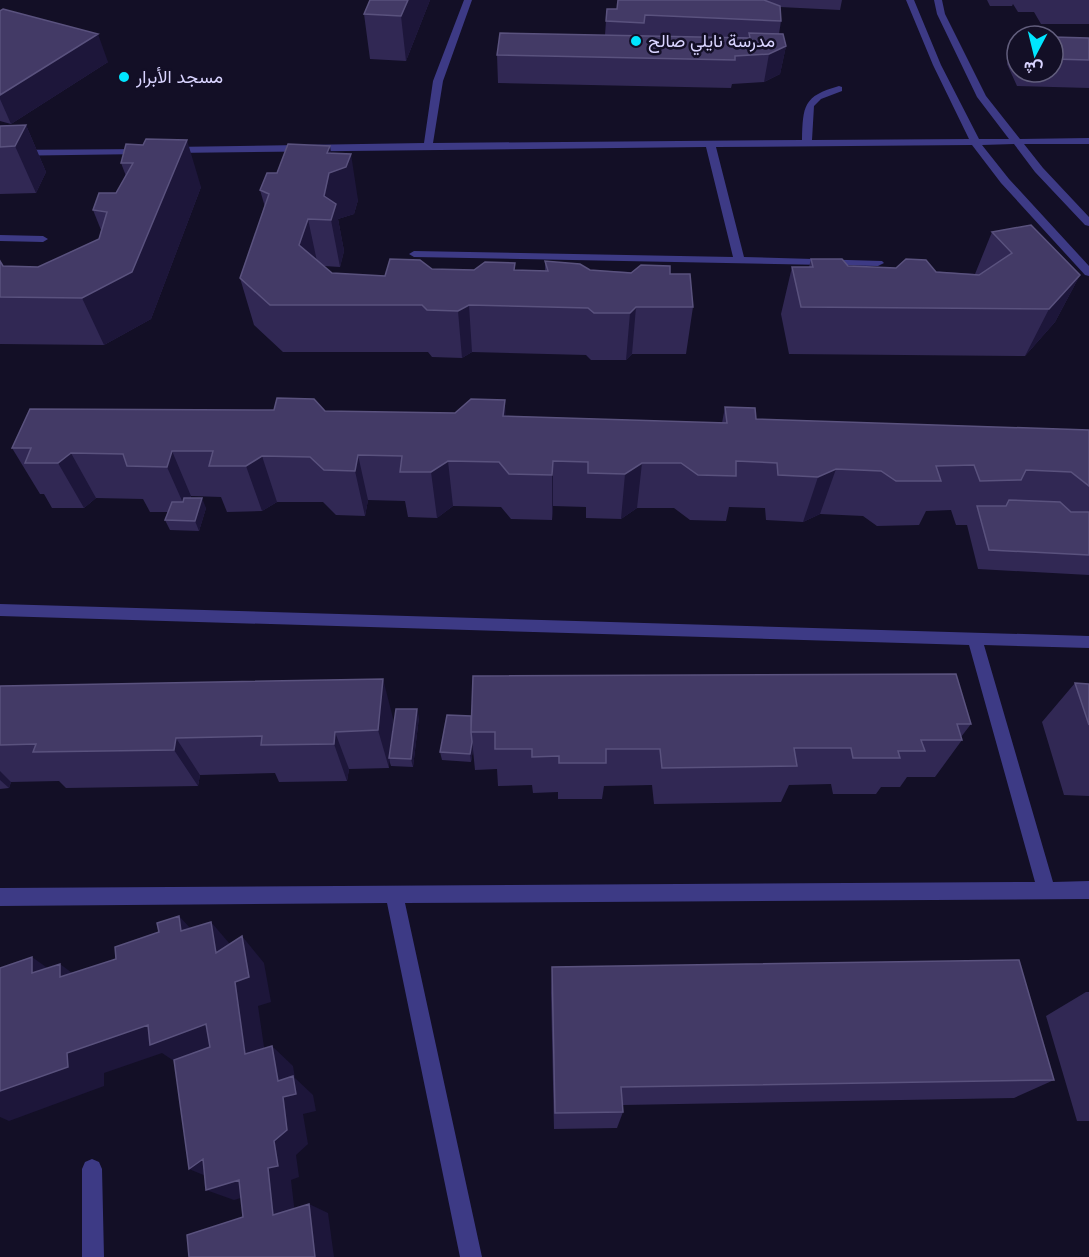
<svg xmlns="http://www.w3.org/2000/svg" width="1089" height="1257" font-family="'Fira Sans',Vazirmatn,sans-serif">
<style>
.lines{fill:none;stroke-linecap:round;stroke-linejoin:round}
.minor{fill:#3d3a85;fill-rule:evenodd}
.wall{fill:#312854}
.shaded-wall{fill:#1d163a}
.building{fill:#433a66;stroke:#5a527e;stroke-width:1.5}
.poi-dot{fill:#00e5ff;stroke:#130f26;stroke-width:2}
.labels{text-anchor:middle;stroke-width:5;stroke-linejoin:round;paint-order:stroke}
.far-poi-label{font-size:18px;fill:#d9d4ff;stroke:#130f26;text-anchor:start}
</style>
<rect width="100%" height="100%" fill="#130f26"/>
<g class="lines">
<path class="minor" d="M 464,0 L 472,0 L 443,81 L 433,143 L 802,140 C 803,106 803,96 839,86 L 842,87 L 842,91 L 821,99 L 814,106 L 812,140 L 969,139 L 933,65 L 906,0 L 914,0 L 941,65 L 979,139 L 1009,139 L 977,97 L 937,14 L 934,0 L 942,0 L 945,14 L 986,96 L 1020,139 L 1089,138 L 1089,144 L 1024,144 L 1043,168 L 1089,217 L 1089,226 L 1085,225 L 1035,172 L 1014,144 L 982,145 L 1009,179 L 1089,266 L 1089,276 L 1085,275 L 1001,183 L 972,145 L 716,147 L 744,257 L 882,261 L 884,263 L 878,266 L 414,257 L 409,254 L 414,251 L 733,257 L 706,147 L 171,153 L 166,150 L 171,147 L 424,143 L 433,81 Z
M 147,149 L 149,151 L 144,154 L 0,156 L 0,150 Z
M 0,235 L 43,236 L 48,239 L 43,242 L 0,241 Z
M 0,604 L 1089,636 L 1089,648 L 984,645 L 1053,882 L 1089,881 L 1089,899 L 405,903 L 482,1257 L 460,1257 L 387,903 L 0,906 L 0,888 L 1035,882 L 969,645 L 0,616 Z
M 92,1159 L 99,1162 L 102,1169 L 104,1257 L 82,1257 L 82,1169 L 85,1162 Z"/>
</g>
<path class="wall" d="M 370,0 L 430,0 L 406,61 L 370,59 L 364,14 Z
M 645,0 L 842,0 L 840,10 L 780,7 L 781,21 L 779,34 L 786,46 L 780,74 L 764,82 L 732,84 L 731,88 L 498,83 L 497,55 L 605,35 L 606,21 L 617,9 Z
M 987,0 L 1089,0 L 1089,24 L 1041,24 L 1034,12 L 1018,12 L 1013,4 L 1012,6 L 990,6 Z
M 0,11 L 108,62 L 11,124 L 0,121 Z
M 1017,36 L 1017,72 L 1053,72 L 1053,37 L 1089,38 L 1089,88 L 1017,86 L 1007,64 Z
M 26,125 L 46,172 L 36,193 L 0,194 L 0,126 Z
M 126,144 L 201,187 L 151,319 L 104,345 L 0,344 L 0,261 L 3,266 L 38,267 L 99,239 L 101,230 L 93,210 L 116,193 L 126,176 L 121,163 Z
M 331,153 L 358,200 L 354,214 L 338,219 L 344,251 L 340,267 L 324,266 L 332,273 L 385,276 L 432,269 L 545,271 L 545,261 L 590,270 L 670,274 L 693,307 L 686,354 L 632,354 L 626,360 L 591,360 L 586,355 L 472,352 L 462,358 L 432,357 L 428,352 L 283,352 L 254,325 L 240,278 L 265,207 L 260,190 L 277,173 Z
M 992,232 L 1080,275 L 1055,322 L 1025,356 L 789,354 L 781,314 L 792,267 L 809,267 L 811,259 L 848,266 L 975,274 Z
M 505,400 L 505,416 L 722,423 L 725,407 L 756,419 L 1089,430 L 1089,575 L 978,569 L 967,525 L 956,525 L 951,510 L 926,511 L 919,525 L 877,526 L 863,516 L 820,514 L 803,522 L 766,520 L 765,508 L 729,507 L 726,521 L 690,520 L 674,508 L 637,508 L 621,519 L 586,518 L 586,507 L 553,506 L 552,520 L 511,519 L 501,507 L 453,506 L 437,518 L 408,517 L 405,501 L 368,500 L 365,516 L 336,515 L 323,502 L 277,502 L 262,511 L 227,512 L 221,497 L 191,496 L 191,498 L 206,508 L 199,531 L 170,530 L 165,520 L 168,512 L 150,512 L 143,499 L 96,498 L 84,508 L 52,508 L 44,494 L 40,494 L 12,448 L 325,411 L 455,413 Z
M 1075,683 L 1089,684 L 1089,796 L 1064,795 L 1042,722 Z
M 0,686 L 393,718 L 391,746 L 419,717 L 413,767 L 391,766 L 389,760 L 389,768 L 349,769 L 347,781 L 279,782 L 275,773 L 200,775 L 198,786 L 66,788 L 59,781 L 11,782 L 9,788 L 0,789 Z
M 471,716 L 971,724 L 961,737 L 962,740 L 935,777 L 907,777 L 900,787 L 881,787 L 876,794 L 833,794 L 831,784 L 789,785 L 781,802 L 654,804 L 652,785 L 604,786 L 602,799 L 558,799 L 558,792 L 533,793 L 532,785 L 498,786 L 497,769 L 475,770 L 473,750 L 471,762 L 442,760 L 440,752 Z
M 552,967 L 1054,1080 L 1014,1098 L 623,1105 L 623,1112 L 617,1128 L 554,1129 L 551,993 Z
M 1086,992 L 1089,992 L 1089,1121 L 1077,1121 L 1046,1016 Z"/>
<path class="shaded-wall" d="M 408,0 L 430,0 L 406,61 L 401,16 Z
M 98,34 L 108,62 L 11,124 L 0,99 L 0,95 Z
M 786,46 L 780,74 L 764,82 L 769,54 Z
M 26,125 L 46,172 L 36,193 L 15,146 Z
M 187,140 L 201,187 L 151,319 L 104,345 L 82,298 Z
M 330,146 L 334,171 L 351,154 L 358,200 L 354,214 L 338,219 L 344,251 L 340,267 L 331,220 L 324,196 L 327,153 Z
M 308,219 L 318,266 L 299,245 Z
M 1080,275 L 1055,322 L 1025,356 L 1049,309 Z
M 469,305 L 472,352 L 462,358 L 458,311 Z
M 636,307 L 632,354 L 626,360 L 630,313 Z
M 505,400 L 507,447 L 503,416 Z
M 172,451 L 191,496 L 187,512 L 167,467 Z
M 71,453 L 96,498 L 84,508 L 58,463 Z
M 358,455 L 368,500 L 365,516 L 355,471 Z
M 262,456 L 277,502 L 262,511 L 246,466 Z
M 448,461 L 453,506 L 437,518 L 431,472 Z
M 553,461 L 553,506 L 552,520 L 552,475 Z
M 642,463 L 637,508 L 621,519 L 625,474 Z
M 836,469 L 820,514 L 803,522 L 818,477 Z
M 202,498 L 206,508 L 199,531 L 195,521 Z
M 383,679 L 393,718 L 389,768 L 378,730 Z
M 417,709 L 419,717 L 413,767 L 411,759 Z
M 335,732 L 349,769 L 347,781 L 334,744 Z
M 176,738 L 200,775 L 198,786 L 174,750 Z
M 472,742 L 473,750 L 471,762 L 470,754 Z
M 0,771 L 11,782 L 9,788 L 0,780 Z
M 179,916 L 205,944 L 181,931 Z
M 211,922 L 235,950 L 216,953 Z
M 242,936 L 264,963 L 271,1002 L 258,1006 L 268,1074 L 245,1054 L 235,982 Z
M 32,957 L 60,977 L 60,964 L 95,990 L 32,973 Z
M 206,1024 L 232,1046 L 180,1065 L 162,1053 L 104,1073 L 104,1086 L 9,1121 L 0,1117 L 0,1091 L 67,1053 L 148,1025 Z
M 272,1046 L 293,1066 L 295,1078 L 313,1095 L 316,1111 L 303,1114 L 308,1144 L 296,1155 L 299,1177 L 291,1180 L 296,1223 L 273,1215 L 268,1168 L 274,1141 L 278,1081 Z
M 203,1159 L 218,1181 L 189,1169 Z
M 239,1180 L 264,1191 L 234,1200 L 206,1190 Z
M 309,1204 L 328,1213 L 334,1257 L 315,1257 Z"/>
<path class="building" d="M 370,0 L 408,0 L 401,16 L 364,14 Z
M 618,0 L 764,0 L 780,6 L 781,21 L 645,15 L 644,23 L 606,21 L 607,9 L 617,9 Z
M 3,9 L 98,34 L 0,95 L 0,11 Z
M 500,33 L 750,38 L 749,33 L 783,34 L 786,46 L 769,54 L 735,56 L 735,60 L 497,55 Z
M 1053,37 L 1089,38 L 1089,60 L 1053,59 Z
M 26,125 L 15,146 L 0,147 L 0,126 Z
M 146,139 L 187,140 L 132,272 L 82,298 L 0,297 L 0,261 L 3,266 L 38,267 L 99,239 L 107,212 L 93,210 L 99,193 L 116,193 L 133,163 L 121,163 L 126,144 L 143,145 Z
M 288,144 L 330,146 L 327,153 L 351,154 L 346,167 L 329,173 L 324,196 L 336,204 L 331,220 L 308,219 L 299,245 L 332,273 L 385,276 L 390,259 L 420,260 L 432,269 L 474,270 L 485,262 L 515,263 L 514,270 L 548,271 L 545,261 L 580,264 L 590,270 L 631,273 L 641,265 L 670,266 L 670,274 L 690,274 L 693,307 L 636,307 L 630,313 L 594,313 L 588,308 L 469,305 L 458,311 L 427,310 L 422,305 L 270,305 L 240,278 L 269,194 L 260,190 L 267,173 L 277,173 Z
M 1031,225 L 1080,275 L 1049,309 L 801,307 L 792,267 L 813,267 L 811,259 L 842,259 L 848,266 L 896,268 L 906,259 L 926,260 L 936,272 L 979,275 L 1012,253 L 992,232 Z
M 277,398 L 314,399 L 325,411 L 455,413 L 471,399 L 505,400 L 503,416 L 727,423 L 725,407 L 755,408 L 756,419 L 1089,430 L 1089,486 L 1071,472 L 1026,470 L 1021,480 L 980,481 L 974,465 L 936,466 L 941,481 L 896,481 L 881,471 L 836,469 L 818,477 L 778,475 L 777,463 L 736,461 L 736,476 L 698,475 L 681,463 L 642,463 L 625,474 L 588,473 L 588,462 L 553,461 L 552,475 L 509,474 L 499,462 L 448,461 L 431,472 L 400,472 L 402,456 L 358,455 L 355,471 L 324,470 L 310,457 L 262,456 L 246,466 L 209,466 L 213,451 L 172,451 L 167,467 L 127,466 L 123,454 L 71,453 L 58,463 L 25,463 L 31,448 L 12,448 L 30,409 L 274,410 Z
M 184,498 L 202,498 L 195,521 L 165,520 L 172,502 L 183,502 Z
M 1009,500 L 1060,502 L 1071,512 L 1089,512 L 1089,555 L 989,550 L 977,506 L 1006,506 Z
M 956,674 L 971,724 L 957,724 L 962,740 L 921,740 L 925,751 L 898,751 L 900,758 L 853,758 L 851,748 L 794,748 L 797,766 L 662,768 L 660,749 L 606,749 L 606,763 L 559,763 L 559,756 L 532,757 L 532,749 L 495,749 L 495,732 L 471,732 L 473,676 Z
M 383,679 L 378,730 L 335,732 L 334,744 L 261,745 L 262,736 L 176,738 L 174,750 L 33,752 L 36,744 L 0,745 L 0,686 Z
M 1075,683 L 1089,684 L 1089,725 Z
M 396,709 L 417,709 L 411,759 L 389,758 Z
M 447,715 L 471,716 L 471,732 L 472,742 L 470,754 L 440,752 Z
M 179,916 L 181,931 L 211,922 L 216,953 L 242,936 L 249,977 L 235,982 L 245,1054 L 272,1046 L 278,1081 L 293,1076 L 296,1094 L 283,1097 L 287,1130 L 274,1141 L 278,1166 L 268,1168 L 273,1215 L 309,1204 L 315,1257 L 189,1257 L 187,1235 L 243,1217 L 239,1180 L 206,1190 L 203,1159 L 189,1169 L 174,1060 L 210,1047 L 206,1024 L 150,1045 L 148,1025 L 67,1053 L 68,1067 L 0,1091 L 0,968 L 32,957 L 32,973 L 60,964 L 60,977 L 116,959 L 115,947 L 159,932 L 157,923 Z
M 1019,960 L 1054,1080 L 621,1087 L 623,1112 L 555,1113 L 552,967 Z"/>
<g class="poi-dot">
<circle cx="636" cy="41" r="6"/>
<circle cx="124" cy="77" r="6"/>
</g>
<g class="labels">
<g class="far-poi-label">
<text x="648" y="47">مدرسة نايلي صالح</text>
<text x="136" y="83">مسجد الأبرار</text>
</g>
</g>
<g transform="translate(1035 54) rotate(187)"><circle r="28" fill="#130f26" stroke="#625e7d" stroke-width="1.5"/>
<path d="M0-4.5L10 22L0 15L-10 22Z" fill="#00e5ff"/>
<text y="-9" font-size="16" font-weight="bold" text-anchor="middle" fill="#d9d4ff">ش</text>
</g>
</svg>
